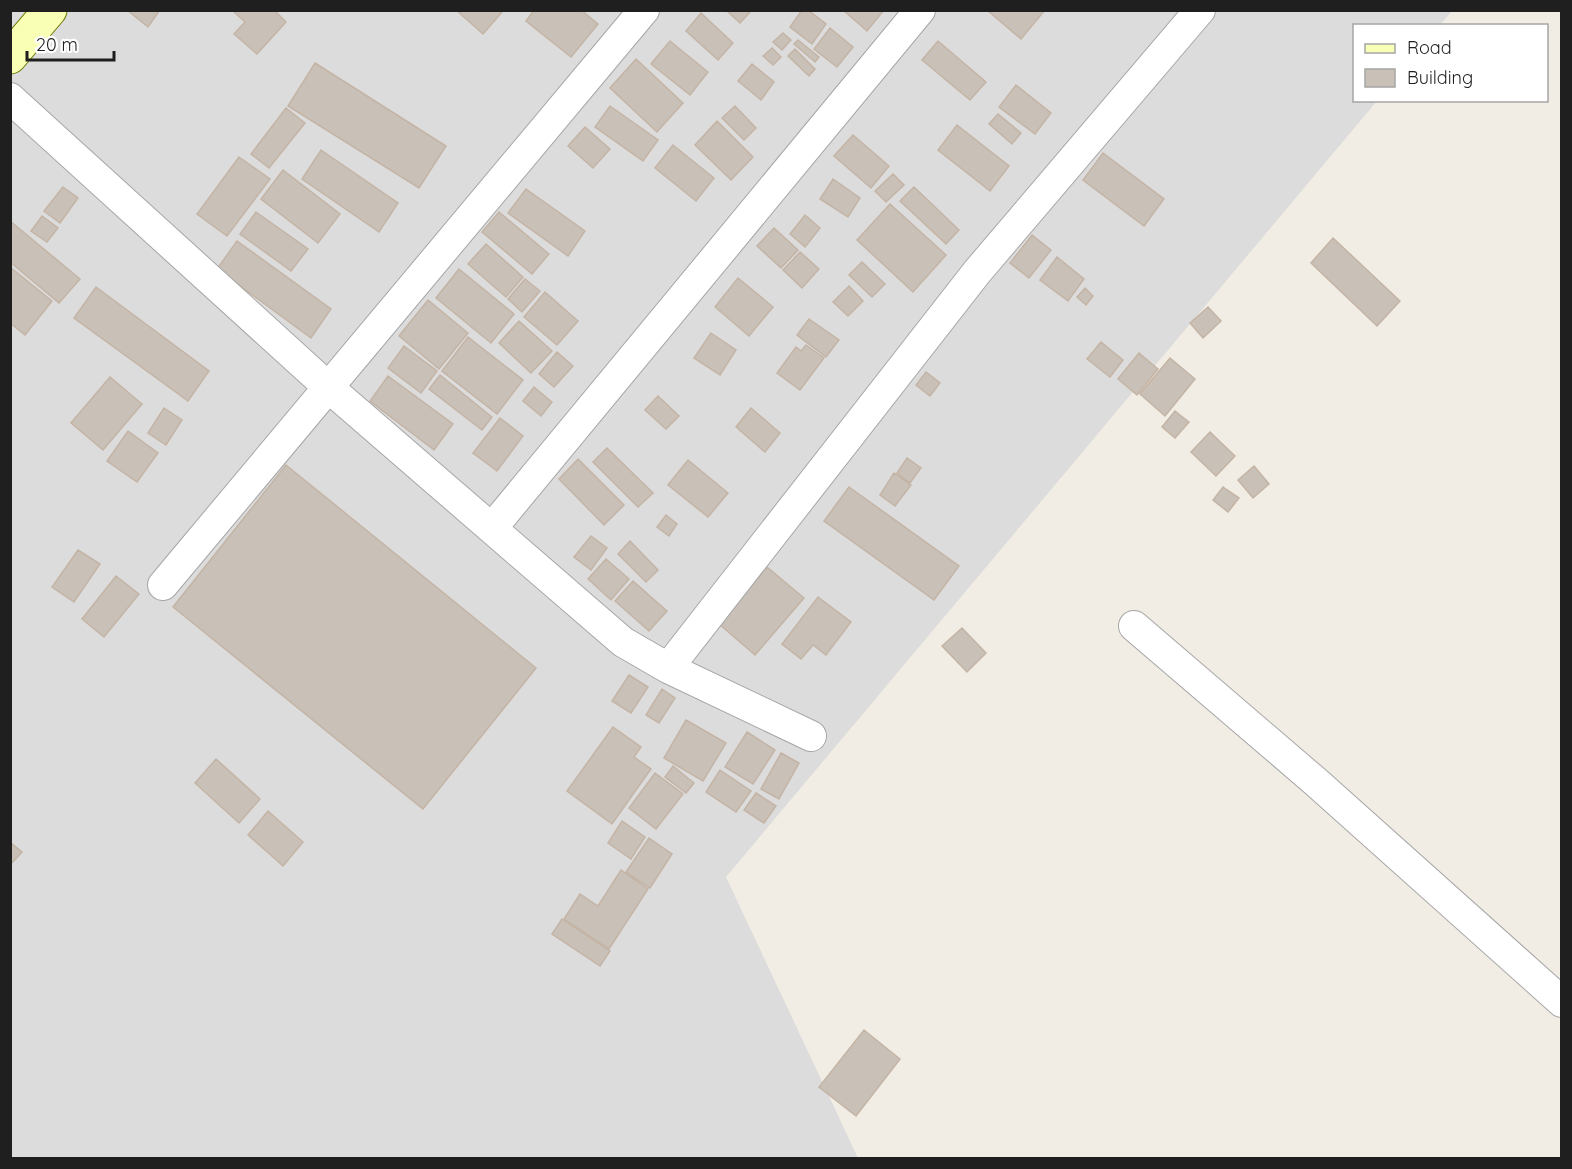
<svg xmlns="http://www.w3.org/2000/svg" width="1572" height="1169" font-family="Quicksand,sans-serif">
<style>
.residential{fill:#dddcdc}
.building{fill:#c9c0b7;stroke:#c4b4a5;stroke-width:1.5}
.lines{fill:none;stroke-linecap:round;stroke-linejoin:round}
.minor-casing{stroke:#a6a6a6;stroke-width:32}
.secondary-casing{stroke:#6a7c00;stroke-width:35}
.minor{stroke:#fff;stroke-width:30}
.secondary{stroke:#f9ffb4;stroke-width:33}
</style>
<rect width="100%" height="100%" fill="#f1ede4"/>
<path class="residential" d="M 10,11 L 1452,11 L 1440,25 L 1354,26 L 1354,100 L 1377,101 L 726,877 L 858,1158 L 11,1158 Z"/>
<path class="building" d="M 127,10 L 160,10 L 148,27 Z
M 232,10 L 274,10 L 286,22 L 257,54 L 234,34 L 245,22 Z
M 456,10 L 503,10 L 503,11 L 483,34 Z
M 534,10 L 581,10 L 598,24 L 571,57 L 526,21 Z
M 726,10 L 752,10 L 740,23 Z
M 802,10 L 808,10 L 826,24 L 812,44 L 790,27 Z
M 843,10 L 884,10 L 867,31 Z
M 987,10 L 1045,10 L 1021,39 Z
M 701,13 L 733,43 L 718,60 L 686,31 Z
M 830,28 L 853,47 L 837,67 L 814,49 Z
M 783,33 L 791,40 L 782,50 L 773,42 Z
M 798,40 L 819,57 L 815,62 L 794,44 Z
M 670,41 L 708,72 L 690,95 L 651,64 Z
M 938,41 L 986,82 L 970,100 L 922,60 Z
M 772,48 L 781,57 L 773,65 L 763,56 Z
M 795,49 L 815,69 L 809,76 L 788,56 Z
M 636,59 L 683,103 L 657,132 L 610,88 Z
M 315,63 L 446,146 L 419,188 L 288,106 Z
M 752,64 L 774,82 L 761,100 L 738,81 Z
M 1016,85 L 1051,113 L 1035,134 L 999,107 Z
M 610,106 L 658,140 L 643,161 L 595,127 Z
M 735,106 L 756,128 L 744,140 L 722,118 Z
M 286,108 L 305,123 L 269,168 L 251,154 Z
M 998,114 L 1021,133 L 1012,144 L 989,124 Z
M 717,121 L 753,157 L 731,180 L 695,145 Z
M 957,125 L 1009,166 L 990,191 L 938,150 Z
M 585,127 L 610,149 L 593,168 L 568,146 Z
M 853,135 L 889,166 L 871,188 L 834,156 Z
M 673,145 L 714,178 L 696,201 L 655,168 Z
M 321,150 L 398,203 L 379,232 L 302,179 Z
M 1103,153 L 1164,199 L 1144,226 L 1083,180 Z
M 239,157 L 270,179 L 227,236 L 197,214 Z
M 283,170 L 340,214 L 318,243 L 261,199 Z
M 893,174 L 904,185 L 886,202 L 875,191 Z
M 833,179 L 860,198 L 848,217 L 820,199 Z
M 63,187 L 78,198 L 60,223 L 44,211 Z
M 914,187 L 959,230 L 946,244 L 900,201 Z
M 526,189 L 585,231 L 568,256 L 508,213 Z
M 890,204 L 946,255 L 913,292 L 857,240 Z
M 256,212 L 308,249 L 291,271 L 240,234 Z
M 499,212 L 549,254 L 532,274 L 482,232 Z
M 805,215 L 820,228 L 805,247 L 790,234 Z
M 42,216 L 58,228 L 47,242 L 31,231 Z
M 10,221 L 80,279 L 59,303 L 10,262 Z
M 774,228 L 798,250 L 781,268 L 757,246 Z
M 1032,235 L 1051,250 L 1029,278 L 1010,263 Z
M 1333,238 L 1400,301 L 1377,326 L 1311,263 Z
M 237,241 L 331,309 L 311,338 L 217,269 Z
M 486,244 L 523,277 L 506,297 L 468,264 Z
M 800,252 L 819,269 L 802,288 L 783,270 Z
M 1057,257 L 1084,279 L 1068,301 L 1040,280 Z
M 862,262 L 885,284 L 872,297 L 849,275 Z
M 10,267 L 52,301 L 25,335 L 10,323 Z
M 459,269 L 514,314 L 491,343 L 436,298 Z
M 738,278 L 773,307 L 749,336 L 715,307 Z
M 525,279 L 540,291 L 522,312 L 508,299 Z
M 849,286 L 863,301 L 848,316 L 833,302 Z
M 96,287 L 209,371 L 188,401 L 74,318 Z
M 1085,288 L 1093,296 L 1086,305 L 1077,297 Z
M 545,292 L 578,321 L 557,345 L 524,317 Z
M 428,300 L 468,333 L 439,369 L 399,336 Z
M 1208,307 L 1221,321 L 1203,338 L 1190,323 Z
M 809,319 L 839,340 L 826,357 L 797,335 Z
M 519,321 L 552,351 L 531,373 L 499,343 Z
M 711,333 L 736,350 L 720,375 L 694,358 Z
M 468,337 L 523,380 L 497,414 L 442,371 Z
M 1101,342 L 1123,360 L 1110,377 L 1087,359 Z
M 806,345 L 824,358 L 800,390 L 777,373 L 796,347 L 801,351 Z
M 404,346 L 437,371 L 421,393 L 388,368 Z
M 557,352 L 573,366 L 554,387 L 539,374 Z
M 1139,353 L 1158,369 L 1137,395 L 1118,379 Z
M 1170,358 L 1195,379 L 1165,416 L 1140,394 Z
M 926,372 L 940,383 L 930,396 L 916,385 Z
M 440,375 L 492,417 L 482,430 L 429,389 Z
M 388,376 L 453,424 L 434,450 L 370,401 Z
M 110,377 L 142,404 L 103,450 L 71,423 Z
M 534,387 L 552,402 L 541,416 L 523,401 Z
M 658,396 L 679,416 L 666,429 L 645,410 Z
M 164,408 L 182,420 L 166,445 L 148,433 Z
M 751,408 L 780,433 L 765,452 L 736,427 Z
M 1175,411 L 1189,422 L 1175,438 L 1162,427 Z
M 500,418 L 523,436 L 497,471 L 473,453 Z
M 128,431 L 158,453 L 137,482 L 107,461 Z
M 1210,432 L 1235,456 L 1216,476 L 1191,452 Z
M 607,448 L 653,493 L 638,507 L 593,462 Z
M 907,458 L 921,468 L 910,483 L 897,473 Z
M 578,459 L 624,505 L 604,525 L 559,479 Z
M 688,460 L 728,493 L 708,517 L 668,485 Z
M 286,465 L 536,668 L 423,809 L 173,607 Z
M 1254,466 L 1269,484 L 1253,498 L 1238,480 Z
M 894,473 L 911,485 L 895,506 L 880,495 Z
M 849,487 L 959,566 L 934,600 L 824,521 Z
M 1223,487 L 1239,498 L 1228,512 L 1213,500 Z
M 666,515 L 677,524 L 669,536 L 657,527 Z
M 591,536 L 607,548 L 591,570 L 574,557 Z
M 630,541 L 658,570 L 646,582 L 618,554 Z
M 78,550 L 100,564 L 74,602 L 52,587 Z
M 606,559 L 629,579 L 611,600 L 588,579 Z
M 767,567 L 804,598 L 755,655 L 719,624 Z
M 116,576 L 139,594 L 104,637 L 82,619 Z
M 633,581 L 667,611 L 649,631 L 615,601 Z
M 818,597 L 851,622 L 826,655 L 813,645 L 801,659 L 782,644 Z
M 962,628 L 986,653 L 967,672 L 942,646 Z
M 629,675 L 648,687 L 631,713 L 612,701 Z
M 662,689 L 675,698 L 659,723 L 646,715 Z
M 686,720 L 726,743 L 703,781 L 664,758 Z
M 613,727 L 641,747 L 634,757 L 651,769 L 612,824 L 567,791 Z
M 747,732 L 775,750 L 753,784 L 725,767 Z
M 781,753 L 799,763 L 779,799 L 761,789 Z
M 216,759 L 260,799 L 239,823 L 195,783 Z
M 673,766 L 694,783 L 686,793 L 665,777 Z
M 720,770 L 751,791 L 736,812 L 706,792 Z
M 655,773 L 683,794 L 656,829 L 629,808 Z
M 756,793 L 776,806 L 764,823 L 744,810 Z
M 268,811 L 303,842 L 283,866 L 248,835 Z
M 622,821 L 645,837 L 631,859 L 608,843 Z
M 649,838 L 672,854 L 650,888 L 626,872 Z
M 10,842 L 22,852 L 10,865 Z
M 621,870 L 648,889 L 609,949 L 564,919 L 580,894 L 598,906 Z
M 562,919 L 610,951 L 600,966 L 552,934 Z
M 864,1030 L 900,1059 L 856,1116 L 819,1087 Z"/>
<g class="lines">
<g class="minor-casing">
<path id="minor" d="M 10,98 L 328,387 L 623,642 L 668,668 L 811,736
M 492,528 L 920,10
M 163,585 L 644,10
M 1134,626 L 1316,782 L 1562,1002
M 668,668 L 977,272 L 1200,10"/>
</g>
<g class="secondary-casing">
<path id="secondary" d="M 10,57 L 50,10"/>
</g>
<use href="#minor" class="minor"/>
<use href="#secondary" class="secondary"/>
</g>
<rect width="1572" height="1169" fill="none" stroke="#1f1f1f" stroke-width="24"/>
<rect x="1353" y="24" width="195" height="78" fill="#ffffff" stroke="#a5a5a5" stroke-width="1.5"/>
<rect x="1365" y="44" width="30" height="9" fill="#f9ffb4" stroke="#a5a5a5" stroke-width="1.5"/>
<text x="1407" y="54" font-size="18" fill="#1f1f1f">Road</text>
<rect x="1365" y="69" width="30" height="18" fill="#c9c0b7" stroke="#a5a5a5" stroke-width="1.5"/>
<text x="1407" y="84" font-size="18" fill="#1f1f1f">Building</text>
<path d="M27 51v9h87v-9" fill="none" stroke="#1f1f1f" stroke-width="3"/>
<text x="36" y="51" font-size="18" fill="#1f1f1f" stroke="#ffffff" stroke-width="4.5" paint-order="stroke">20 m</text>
</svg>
